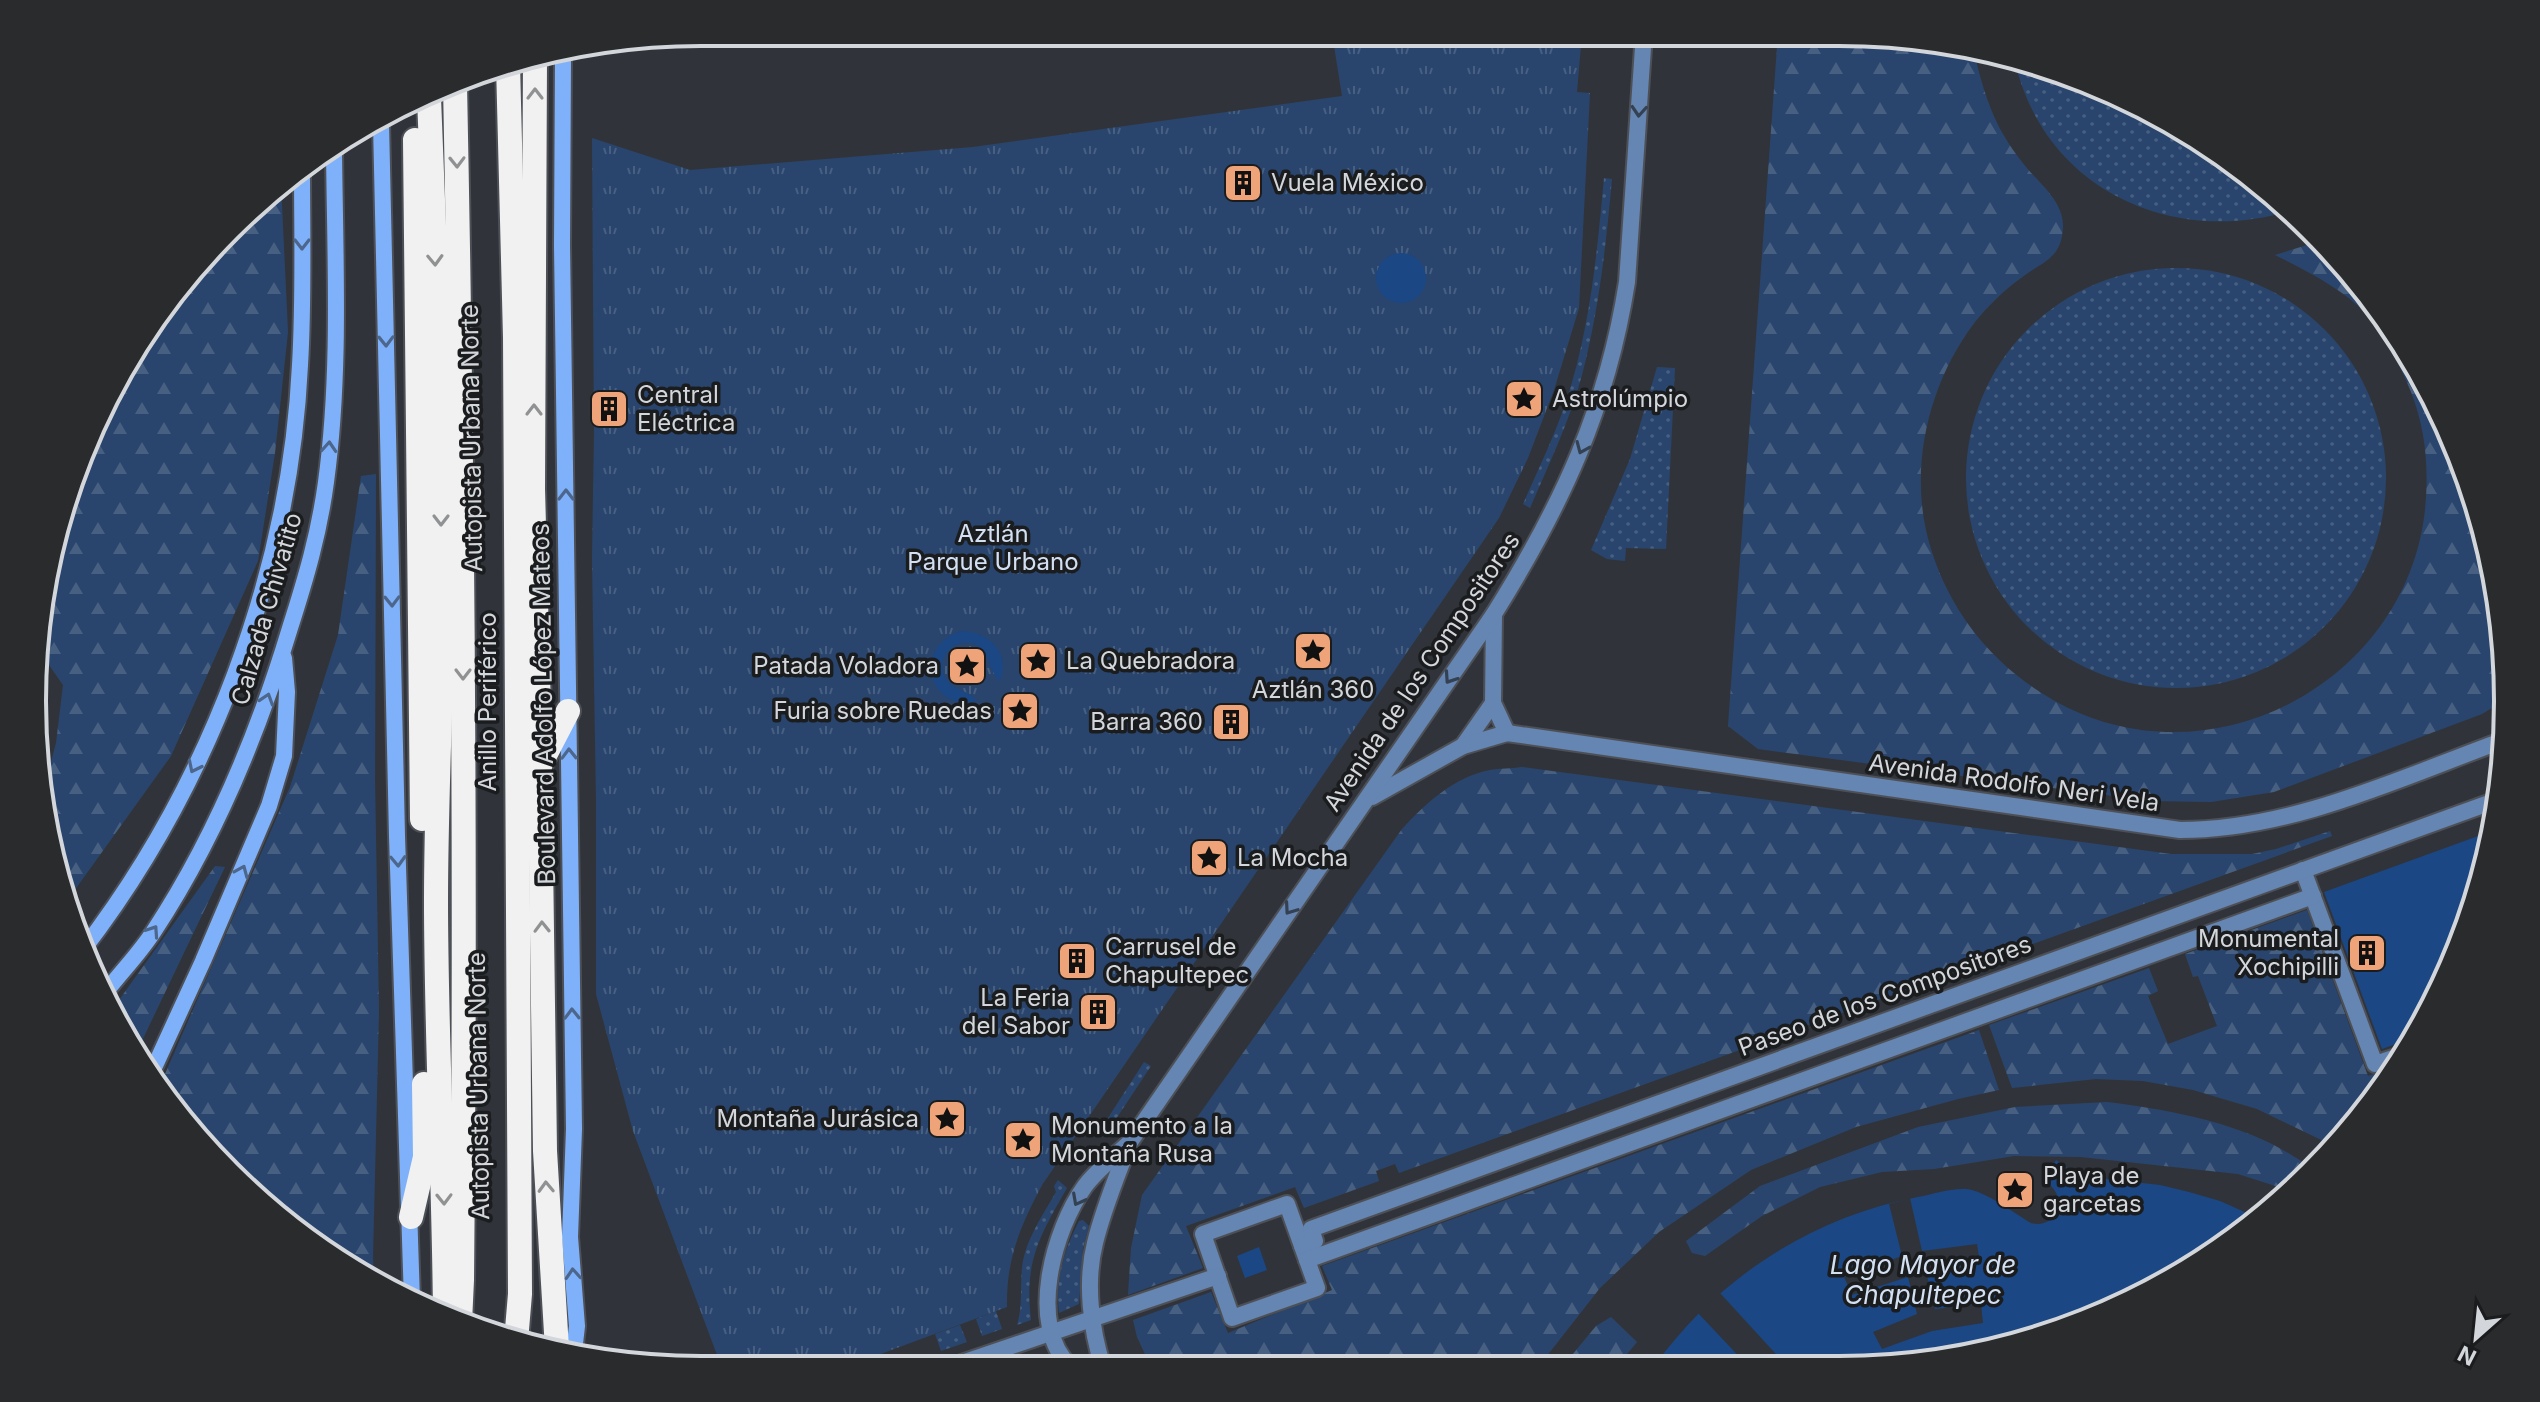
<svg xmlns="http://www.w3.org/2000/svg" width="2540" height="1402" font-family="Inter,sans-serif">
  <defs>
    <pattern id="grass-dots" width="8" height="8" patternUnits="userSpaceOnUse" patternTransform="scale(2)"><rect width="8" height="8" fill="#29456d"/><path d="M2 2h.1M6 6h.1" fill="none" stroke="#475f81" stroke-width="1.8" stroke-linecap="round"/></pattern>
    <pattern id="forest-firs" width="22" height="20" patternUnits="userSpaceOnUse" patternTransform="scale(2)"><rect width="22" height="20" fill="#29456d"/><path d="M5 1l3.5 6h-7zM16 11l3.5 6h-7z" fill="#475f81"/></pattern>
    <pattern id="park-tufts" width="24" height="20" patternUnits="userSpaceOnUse" patternTransform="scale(2)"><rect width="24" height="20" fill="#29456d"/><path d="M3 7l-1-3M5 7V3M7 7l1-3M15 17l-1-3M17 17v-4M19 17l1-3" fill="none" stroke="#475f81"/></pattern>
  </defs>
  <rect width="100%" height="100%" fill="#30343a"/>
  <g fill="url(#grass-dots)">
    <path d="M2014 59 2054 67 2174 122 2280 198 2292 210C2196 241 2086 208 2036 117 2026 99 2019 79 2014 59Z"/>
    <path d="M1604 178 1612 179C1606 245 1599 310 1582 375 1570 420 1549 464 1530 508L1523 504C1538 470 1554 437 1566 402 1590 329 1597 254 1604 178Z"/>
    <circle cx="2176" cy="478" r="210"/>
    <polygon points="1657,367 1675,368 1666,549 1626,548 1625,561 1607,559 1591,550 1630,459"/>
    <polygon points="1144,1062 1151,1066 1112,1125 1106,1121"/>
    <path d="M1058 1180 1067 1188C1039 1237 1024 1262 1031 1320L1017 1325C1023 1306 1020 1287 1022 1268 1025 1240 1043 1215 1056 1192L1054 1186Z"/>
    <path d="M1083 1220 1089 1226 1083 1249 1079 1304 1059 1313C1055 1280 1064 1250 1079 1221Z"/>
    <polygon points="996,1311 1002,1329 982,1336 976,1319"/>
    <polygon points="960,1325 967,1342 941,1351 935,1334"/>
  </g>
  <g fill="url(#forest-firs)">
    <path d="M1778 33H1882L1974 52C1980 78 1987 103 1999 127 2006 140 2016 155 2026 167 2040 184 2063 201 2063 226 2062 259 2043 261 2021 278 2005 289 1987 307 1975 322 1927 385 1907 473 1931 549 1951 614 1994 666 2053 700 2207 788 2406 685 2425 510 2429 469 2426 430 2411 392 2399 362 2381 327 2357 305 2333 284 2303 269 2275 255L2320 241 2370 294 2439 406 2485 528 2507 658 2505 700 2482 714 2274 792 2211 802 2151 801 1758 749 1728 726Z"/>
    <polygon points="281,184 288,332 275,453 258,561 171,756 69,898 44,788 56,743 63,685 42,655 55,527 145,329"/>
    <polygon points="376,474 375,780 379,1011 373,1256 374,1284 366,1280 198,1142 161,1083 290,787 338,635 361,476"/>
    <path d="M1522 767 2171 854H2252L2276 849 2330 831 2332 836 1399 1173 1395 1164 1376 1171 1379 1181 1304 1208 1295 1187 1186 1226 1203 1268 1128 1295 1131 1248 1142 1195 1402 829C1426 803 1454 777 1490 770 1500 768 1512 769 1522 767Z"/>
    <polygon points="215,866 225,867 139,1047 114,1007"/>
    <polygon points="2307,910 2368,1076 2394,1067 2334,1146 2257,1109 2193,1090 2143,1081 2096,1079 2012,1088 1989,1025 2149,968 2158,991 2148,996 2168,1044 2217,1026 2198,976 2193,977 2185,954"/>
    <polygon points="1979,1030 1999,1090 1958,1099 1856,1127 1751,1170 1659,1232 1600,1288 1539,1366 1151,1367 1137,1337 1133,1320 1211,1292 1228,1333 1332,1290 1322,1266"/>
    <path d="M2107 1102C2162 1109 2221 1119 2272 1144 2287 1152 2301 1161 2316 1170L2291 1191 2238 1174 2081 1157 2014 1156 1934 1169 1882 1172 1820 1187 1762 1216 1705 1256 1692 1253 1686 1241 1760 1186 1918 1127 2015 1107Z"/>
    <polygon points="1611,1317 1637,1342 1618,1365 1563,1366 1596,1326"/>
  </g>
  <path fill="url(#park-tufts)" d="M1332 33H1582L1577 92 1590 93 1579 308 1554 390 1528 458 1499 518 1042 1185C1020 1227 1006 1259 1007 1307L843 1368H722L633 1131 596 994V799L592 559 594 434 592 138 690 170 973 147 1342 96Z"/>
  <g fill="#1b4785">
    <circle cx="1401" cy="278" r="25"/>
    <path d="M961 631C988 631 1011 652 1000 681 987 669 991 653 976 645 955 634 932 660 947 680 955 692 966 688 977 701 933 714 908 649 961 631Z"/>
    <polygon points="2492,831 2472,916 2418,1036 2382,1049 2324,892"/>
    <path d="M2056 1160 2079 1176 2160 1185 2189 1192 2220 1201 2258 1218 2210 1258 2054 1334 1926 1364 1655 1365C1718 1278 1812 1217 1918 1197 1933 1194 1951 1188 1966 1189 1984 1190 2015 1214 2031 1223 2048 1228 2063 1213 2057 1195 2055 1189 2049 1184 2045 1179Z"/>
    <polygon points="1259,1247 1267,1270 1245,1278 1237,1256"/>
  </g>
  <g fill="#30343a">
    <polygon points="1910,1198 1922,1251 1977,1244 1980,1263 1926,1272 1935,1309 1981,1304 1983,1323 1932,1331 1882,1349 1873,1332 1917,1314 1908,1277 1852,1295 1844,1277 1902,1256 1889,1204"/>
    <polygon points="1720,1293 1786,1365 1747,1365 1698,1313"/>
  </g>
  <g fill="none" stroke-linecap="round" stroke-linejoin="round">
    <defs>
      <g id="pedestrian">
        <path d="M1507 733 2180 830C2292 830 2400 778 2504 740"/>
        <polyline points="2303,870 2375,1064 2405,1054"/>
        <polygon points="1287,1204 1317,1288 1232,1318 1203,1234"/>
        <polyline points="1302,1246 1315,1241 1311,1229 2500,799"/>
        <polyline points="1307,1260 2313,896"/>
        <polyline points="947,1368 1218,1276"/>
      </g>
      <g id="minor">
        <polyline points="1463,746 1493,703"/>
        <polyline points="1372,797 1463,746 1507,733 1493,703 1494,614"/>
        <path d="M1071 1367C1026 1326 1054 1229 1085 1186 1097 1170 1115 1156 1130 1142L1494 614C1562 505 1607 409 1627 282L1644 33"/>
        <path d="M1103 1367C1091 1330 1085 1282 1095 1243 1103 1210 1116 1179 1128 1147"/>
      </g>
      <g id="secondary">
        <polyline points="563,55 562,245 574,1129 570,1237 577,1326 574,1352"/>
        <polyline points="381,123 397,836 412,1301"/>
        <path d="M82 951C209 786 290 574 300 365 304 299 302 232 302 166"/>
        <path d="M105 993C121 972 140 953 154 931 215 838 258 734 290 628 306 578 319 534 326 482 341 372 335 259 334 149"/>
        <polyline points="153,1070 203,961 269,806 284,756 287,692 284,658"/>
      </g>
      <g id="motorway">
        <polyline points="535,59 533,489 539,711 545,1151 557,1349"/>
        <polyline points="508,64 515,337 520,1294 516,1341"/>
        <path d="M455 84C463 483 466 881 462 1280L460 1322"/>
        <path d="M429 98C436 271 443 445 442 618 441 712 436 806 436 900 436 1038 444 1177 445 1316"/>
        <polyline points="415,140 422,819"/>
        <polyline points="541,763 568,711"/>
        <polyline points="411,1217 425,1157 424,1084"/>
      </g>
    </defs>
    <use href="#pedestrian" stroke="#4d5157" stroke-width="20"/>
    <use href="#minor" stroke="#4d5157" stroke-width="20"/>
    <use href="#secondary" stroke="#4d5157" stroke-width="20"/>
    <use href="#motorway" stroke="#4d5157" stroke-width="28"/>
    <use href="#pedestrian" stroke="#6585b2" stroke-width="16"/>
    <use href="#minor" stroke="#6585b2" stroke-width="16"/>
    <use href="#secondary" stroke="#7fb1fa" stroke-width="16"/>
    <use href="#motorway" stroke="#f1f1f1" stroke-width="24"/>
  </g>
  <defs><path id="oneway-chevron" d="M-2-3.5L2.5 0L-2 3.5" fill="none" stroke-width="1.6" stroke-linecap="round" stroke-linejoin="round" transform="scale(2)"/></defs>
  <g stroke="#909192">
    <use href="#oneway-chevron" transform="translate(535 94) rotate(-90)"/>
    <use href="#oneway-chevron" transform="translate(457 162) rotate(89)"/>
    <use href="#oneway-chevron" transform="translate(435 260) rotate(88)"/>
    <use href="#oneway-chevron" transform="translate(534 410) rotate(-90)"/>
    <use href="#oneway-chevron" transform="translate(441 520) rotate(90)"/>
    <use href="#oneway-chevron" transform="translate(463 674) rotate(90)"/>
    <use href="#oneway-chevron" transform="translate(542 927) rotate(-91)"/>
    <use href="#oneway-chevron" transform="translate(546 1187) rotate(-92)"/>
    <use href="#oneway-chevron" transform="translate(444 1199) rotate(89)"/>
  </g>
  <g stroke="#344152">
    <use href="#oneway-chevron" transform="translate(1639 111) rotate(94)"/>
    <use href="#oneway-chevron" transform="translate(1582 448) rotate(113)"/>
    <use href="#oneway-chevron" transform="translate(1450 678) rotate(124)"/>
    <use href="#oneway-chevron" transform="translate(1290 909) rotate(125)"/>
    <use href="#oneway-chevron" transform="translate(1078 1200) rotate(118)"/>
  </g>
  <g stroke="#4c668c">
    <use href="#oneway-chevron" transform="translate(302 244) rotate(90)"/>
    <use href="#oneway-chevron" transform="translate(386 341) rotate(89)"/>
    <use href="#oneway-chevron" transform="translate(329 447) rotate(-86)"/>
    <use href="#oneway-chevron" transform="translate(566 495) rotate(-90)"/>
    <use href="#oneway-chevron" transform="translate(392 601) rotate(89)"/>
    <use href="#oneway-chevron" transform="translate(267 699) rotate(-72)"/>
    <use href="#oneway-chevron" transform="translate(569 754) rotate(-91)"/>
    <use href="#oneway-chevron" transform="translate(194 767) rotate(116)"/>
    <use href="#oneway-chevron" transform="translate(398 861) rotate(88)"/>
    <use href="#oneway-chevron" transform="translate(242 871) rotate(-67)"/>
    <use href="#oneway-chevron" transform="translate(153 931) rotate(-56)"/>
    <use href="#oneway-chevron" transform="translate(572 1014) rotate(-91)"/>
    <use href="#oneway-chevron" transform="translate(573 1274) rotate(-94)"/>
  </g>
  <defs>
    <symbol id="building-square" viewBox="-11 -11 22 22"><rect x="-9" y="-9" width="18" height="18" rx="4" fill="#efa378" stroke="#1a1c1e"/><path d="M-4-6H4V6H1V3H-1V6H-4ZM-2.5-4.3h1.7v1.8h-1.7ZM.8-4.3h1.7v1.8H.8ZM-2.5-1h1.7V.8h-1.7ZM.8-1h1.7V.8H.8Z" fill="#111"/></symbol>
    <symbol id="sight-square" viewBox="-11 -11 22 22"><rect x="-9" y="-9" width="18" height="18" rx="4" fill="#efa378" stroke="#1a1c1e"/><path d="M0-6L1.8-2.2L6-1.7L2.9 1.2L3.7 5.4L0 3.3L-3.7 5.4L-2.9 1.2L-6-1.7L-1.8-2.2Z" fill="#111"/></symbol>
  </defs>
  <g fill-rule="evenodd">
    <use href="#building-square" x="1221" y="161" width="44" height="44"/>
    <use href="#sight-square" x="1502" y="377" width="44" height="44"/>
    <use href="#building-square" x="587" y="387" width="44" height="44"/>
    <use href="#sight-square" x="1291" y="629" width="44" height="44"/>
    <use href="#sight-square" x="1016" y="639" width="44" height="44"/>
    <use href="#sight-square" x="945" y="644" width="44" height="44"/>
    <use href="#sight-square" x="998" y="689" width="44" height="44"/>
    <use href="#building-square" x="1209" y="700" width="44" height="44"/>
    <use href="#sight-square" x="1187" y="836" width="44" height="44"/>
    <use href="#building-square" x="2345" y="931" width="44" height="44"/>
    <use href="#building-square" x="1055" y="939" width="44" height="44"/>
    <use href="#building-square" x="1076" y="990" width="44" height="44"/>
    <use href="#sight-square" x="925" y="1097" width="44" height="44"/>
    <use href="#sight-square" x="1001" y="1118" width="44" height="44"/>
    <use href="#sight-square" x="1993" y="1168" width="44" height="44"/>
  </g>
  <g text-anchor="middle" stroke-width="7" stroke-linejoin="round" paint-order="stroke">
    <g font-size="24" fill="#d3d6da" stroke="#1a1c1e" text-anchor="start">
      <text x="1271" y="191">Vuela México</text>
      <text x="637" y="403">Central<tspan x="637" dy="28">Eléctrica</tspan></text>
      <text x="1552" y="407">Astrolúmpio</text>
      <text x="1066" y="669">La Quebradora</text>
      <text x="939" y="674" text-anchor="end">Patada Voladora</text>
      <text x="1313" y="698" text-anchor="middle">Aztlán 360</text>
      <text x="992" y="719" text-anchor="end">Furia sobre Ruedas</text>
      <text x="1203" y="730" text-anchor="end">Barra 360</text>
      <text x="1237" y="866">La Mocha</text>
      <text x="2339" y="947" text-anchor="end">Monumental<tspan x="2339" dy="28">Xochipilli</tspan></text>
      <text x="1105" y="955">Carrusel de<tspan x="1105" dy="28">Chapultepec</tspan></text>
      <text x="1070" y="1006" text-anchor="end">La Feria<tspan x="1070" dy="28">del Sabor</tspan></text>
      <text x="919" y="1127" text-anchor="end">Montaña Jurásica</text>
      <text x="1051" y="1134">Monumento a la<tspan x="1051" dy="28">Montaña Rusa</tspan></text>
      <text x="2043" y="1184">Playa de<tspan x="2043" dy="28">garcetas</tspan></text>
    </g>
    <g font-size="24" fill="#d3d6da" stroke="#1a1c1e">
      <text transform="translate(472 438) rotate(-91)" y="8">Autopista Urbana Norte</text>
      <text transform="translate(267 609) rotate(-74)" y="8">Calzada Chivatito</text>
      <text transform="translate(1422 672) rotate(-56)" y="8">Avenida de los Compositores</text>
      <text transform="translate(488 702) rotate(-90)" y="8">Anillo Periférico</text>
      <text transform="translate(544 704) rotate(-91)" y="8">Boulevard Adolfo López Mateos</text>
      <text transform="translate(2014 783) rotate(8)" y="8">Avenida Rodolfo Neri Vela</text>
      <text transform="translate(1885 996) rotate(-20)" y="8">Paseo de los Compositores</text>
      <text transform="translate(479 1086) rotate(-91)" y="8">Autopista Urbana Norte</text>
    </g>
    <g font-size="24" fill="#d3e0f3" stroke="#1a1c1e">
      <text x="993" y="542">Aztlán<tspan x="993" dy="28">Parque Urbano</tspan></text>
    </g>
    <g font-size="26" font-style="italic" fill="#d3e0f2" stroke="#1a1c1e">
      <text x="1923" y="1274">Lago Mayor de<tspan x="1923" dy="30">Chapultepec</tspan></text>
    </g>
  </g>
  <path d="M0 0H2540V1402H0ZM701 46H1839A655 655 0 0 1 2494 701V701A655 655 0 0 1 1839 1356H701A655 655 0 0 1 46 701V701A655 655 0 0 1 701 46Z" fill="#292b2d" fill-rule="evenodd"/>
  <path fill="none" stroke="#d3d6da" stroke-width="4" d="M701 46H1839A655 655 0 0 1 2494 701V701A655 655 0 0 1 1839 1356H701A655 655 0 0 1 46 701V701A655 655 0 0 1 701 46Z"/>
  <g transform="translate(2476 1338) rotate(207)" stroke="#1a1c1e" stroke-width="6" paint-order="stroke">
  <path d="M0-6L14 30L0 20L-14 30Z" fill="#d3d6da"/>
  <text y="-12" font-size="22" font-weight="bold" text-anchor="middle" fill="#d3d6da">N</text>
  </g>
</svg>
